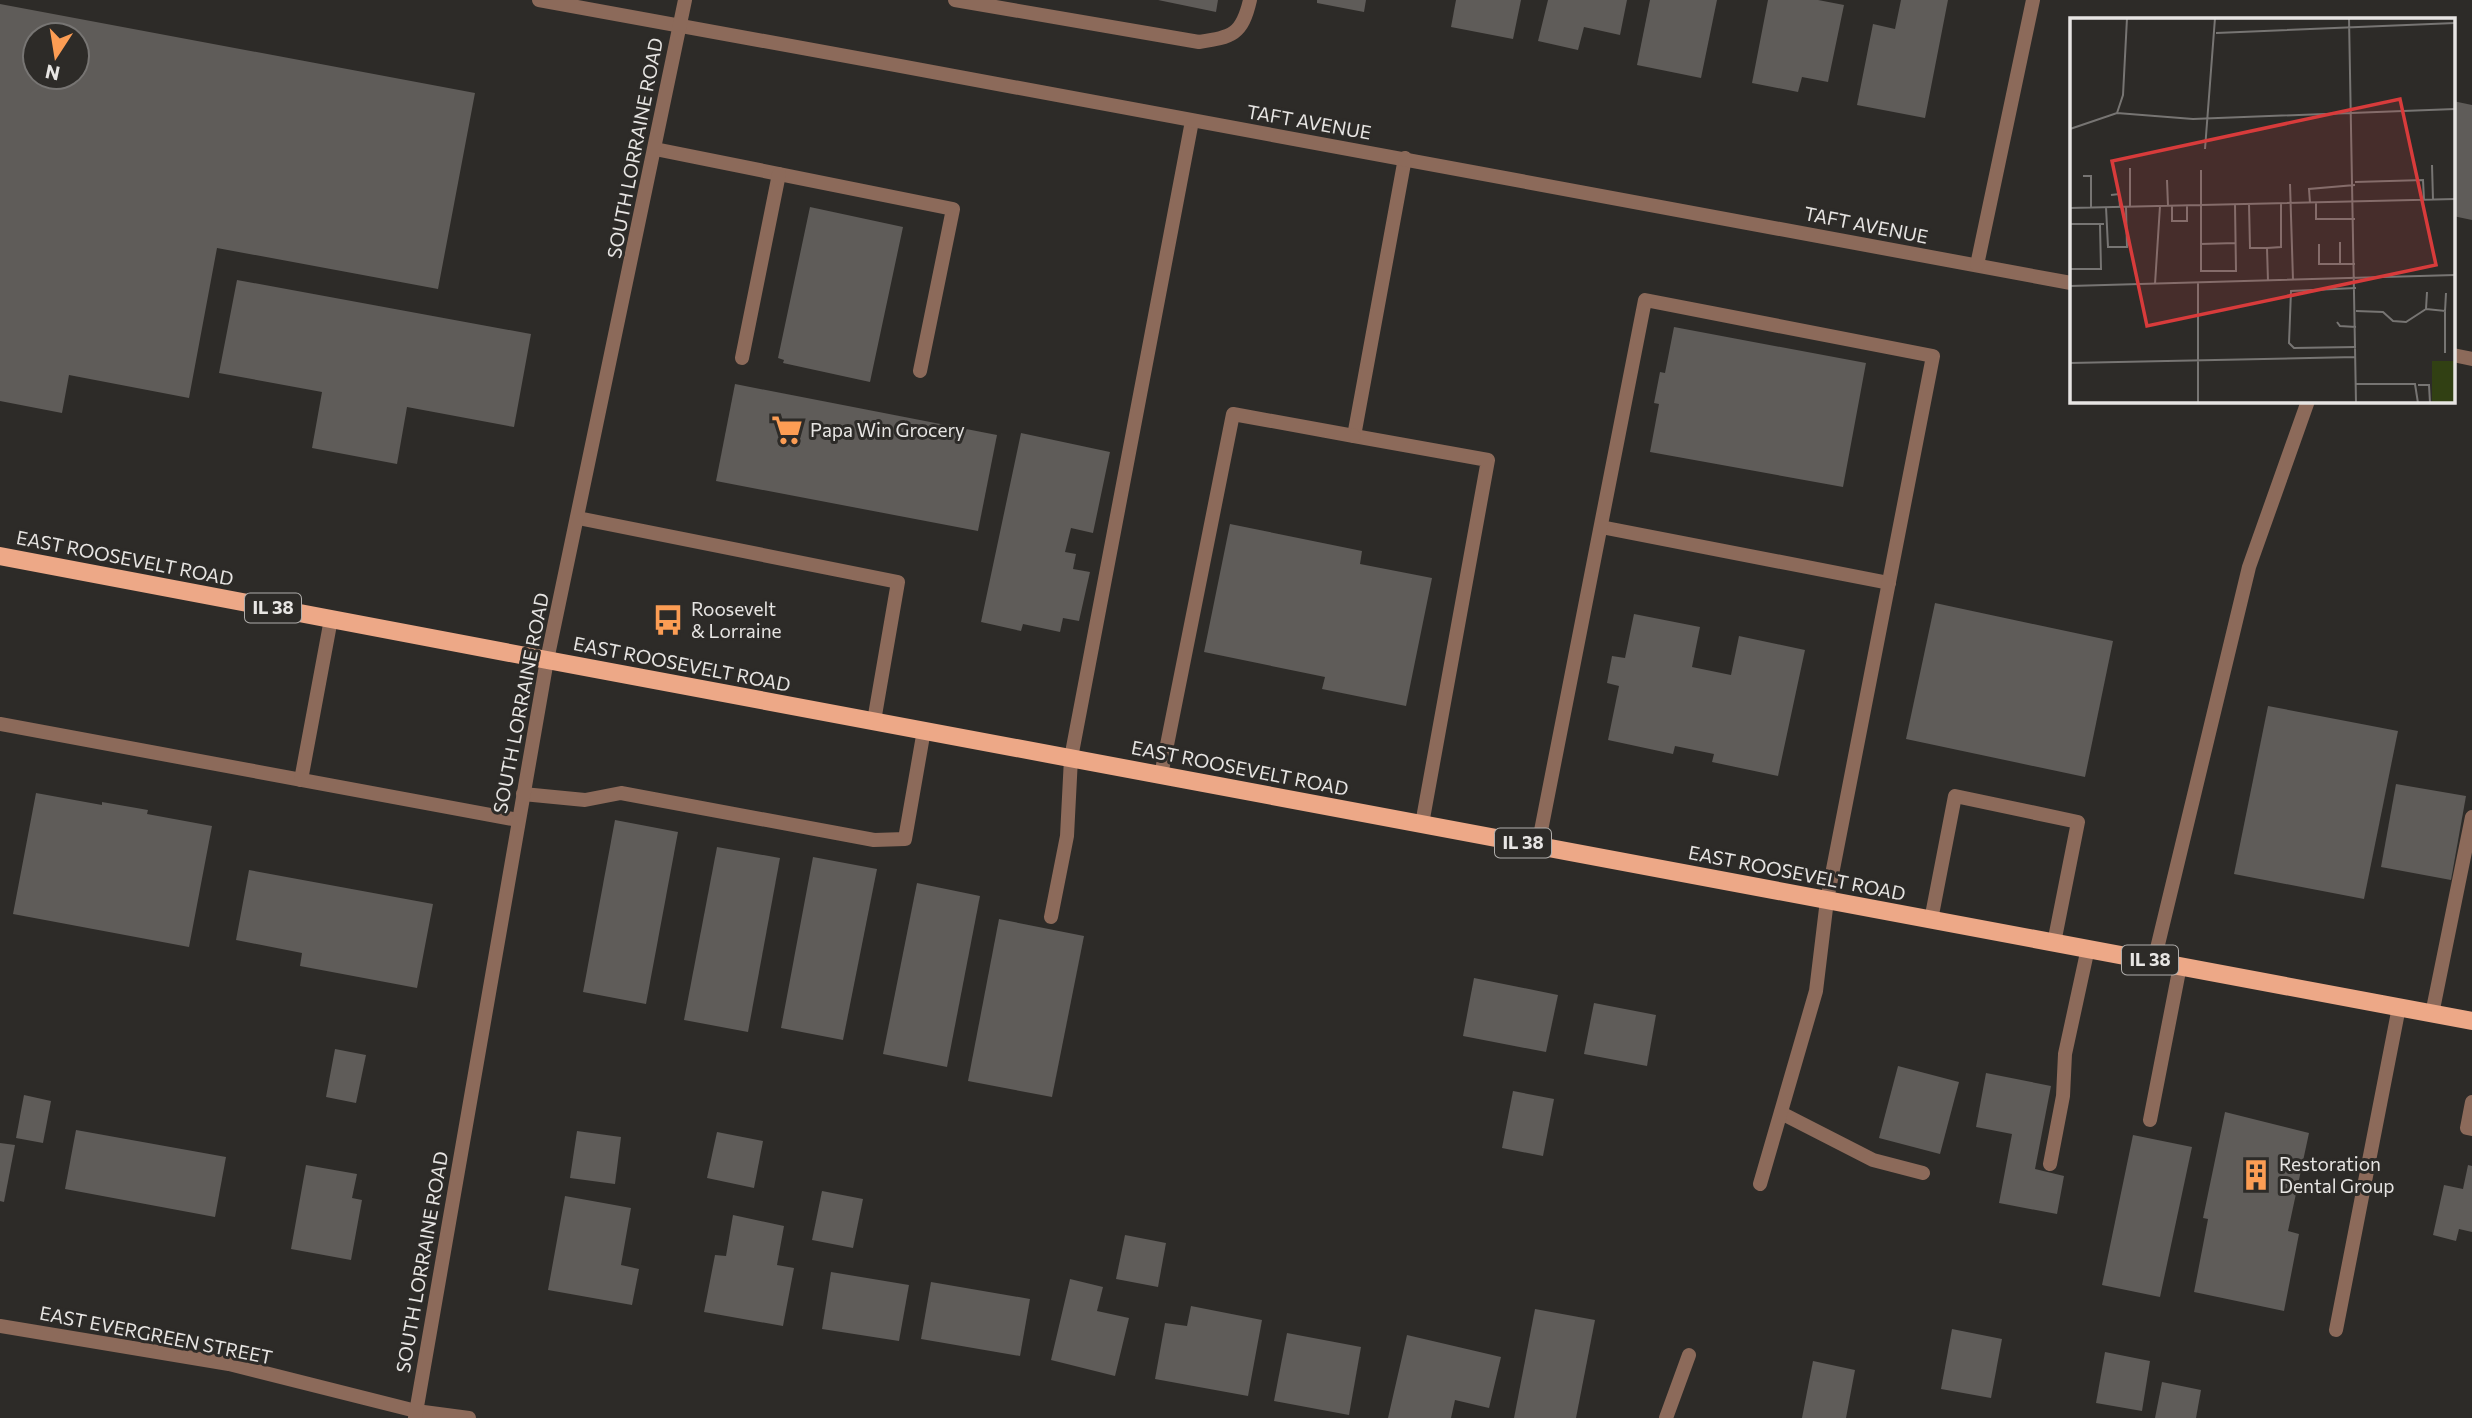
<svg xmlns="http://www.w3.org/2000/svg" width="2472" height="1418" font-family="Commissioner,sans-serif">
  <rect width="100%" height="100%" fill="#2d2b28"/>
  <g fill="#5f5c59" fill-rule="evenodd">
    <polygon points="1158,0 1218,0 1216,12"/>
    <polygon points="1317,0 1366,0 1364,12 1317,3"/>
    <polygon points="1456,0 1521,0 1513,39 1451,27"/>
    <polygon points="1548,0 1627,0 1620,35 1584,27 1578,50 1538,41"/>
    <polygon points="1650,0 1717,0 1701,78 1637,65"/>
    <polygon points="1768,0 1818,0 1844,5 1828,82 1802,77 1798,92 1752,83"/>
    <polygon points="1901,0 1948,0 1925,118 1857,105 1873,24 1895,29"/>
    <path d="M0 4 475 93 438 289 217 248 189 398 69 375 62 413 0 401ZM35 35H77V77H35Z"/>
    <polygon points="2453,101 2472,105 2472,220 2453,216"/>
    <polygon points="810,207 903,227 870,382 783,363 784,360 778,358"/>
    <polygon points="237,280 531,334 514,427 407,407 397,464 312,448 322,392 219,373"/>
    <polygon points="1674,327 1866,363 1843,487 1650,452 1659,404 1654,403 1660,372 1665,373"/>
    <polygon points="735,384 997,435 978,531 716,481"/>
    <polygon points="1021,433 1110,452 1093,533 1071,528 1065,552 1076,554 1073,569 1090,572 1079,621 1063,618 1060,632 1023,624 1021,631 981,622"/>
    <polygon points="1230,524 1362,551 1360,564 1432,578 1406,706 1322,689 1325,677 1204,652"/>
    <polygon points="1935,603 2113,641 2085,777 1906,739"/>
    <polygon points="1634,614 1700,627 1692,667 1731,675 1739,636 1805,650 1778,776 1712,762 1714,754 1675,746 1673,754 1608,740 1619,686 1607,683 1612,656 1625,658"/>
    <polygon points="2268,706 2398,731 2364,899 2234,874"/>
    <polygon points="2396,784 2466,796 2451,880 2381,867"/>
    <polygon points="36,793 102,805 102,802 148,810 147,814 212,826 189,947 13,914"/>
    <polygon points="615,820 678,832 646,1004 583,992"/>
    <polygon points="717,847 780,858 748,1032 684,1020"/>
    <polygon points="813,857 877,869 843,1040 781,1028"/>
    <polygon points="249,870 433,904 417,988 300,966 302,953 236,940"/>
    <polygon points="917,883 980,896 947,1067 883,1054"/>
    <polygon points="999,919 1084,936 1052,1097 968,1081"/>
    <polygon points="1474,978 1558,995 1546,1052 1463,1036"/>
    <polygon points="1594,1003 1656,1015 1647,1066 1584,1054"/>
    <polygon points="335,1049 366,1055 356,1103 326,1097"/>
    <polygon points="1898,1066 1959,1082 1940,1154 1879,1138"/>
    <polygon points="1986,1073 2051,1086 2035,1169 2064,1176 2057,1214 1999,1203 2012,1134 1976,1127"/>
    <polygon points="1513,1091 1554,1099 1543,1156 1502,1148"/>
    <polygon points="24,1095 51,1101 43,1143 16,1138"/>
    <polygon points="2225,1112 2309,1133 2288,1231 2299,1234 2284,1311 2194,1292 2208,1219 2203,1218"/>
    <polygon points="76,1130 226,1157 215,1217 65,1189"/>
    <polygon points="577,1131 621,1137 615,1184 570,1178"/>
    <polygon points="717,1132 763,1141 754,1188 707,1178"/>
    <polygon points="2133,1135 2192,1147 2160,1297 2102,1285"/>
    <polygon points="0,1143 15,1145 4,1202 0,1201"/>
    <polygon points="306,1165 357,1174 352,1198 362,1200 351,1260 291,1249"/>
    <polygon points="2468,1165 2472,1166 2472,1232 2459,1229 2456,1241 2433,1235 2444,1185 2463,1189"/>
    <polygon points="822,1191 863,1199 853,1248 812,1240"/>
    <polygon points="565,1196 631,1208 621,1265 639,1269 632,1305 548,1290"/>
    <polygon points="733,1215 784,1226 777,1265 794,1268 783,1326 704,1312 715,1255 726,1256"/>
    <polygon points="1125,1235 1166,1243 1158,1287 1116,1279"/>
    <polygon points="831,1272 909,1285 899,1341 822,1329"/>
    <polygon points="1070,1279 1103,1287 1097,1311 1129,1318 1115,1376 1051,1360"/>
    <polygon points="931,1282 1030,1299 1020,1356 921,1339"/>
    <polygon points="1191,1306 1262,1320 1248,1396 1155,1379 1165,1323 1187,1326"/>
    <polygon points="1535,1309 1595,1320 1576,1418 1514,1418"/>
    <polygon points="1952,1329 2002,1339 1991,1398 1941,1389"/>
    <polygon points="1287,1333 1361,1347 1349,1415 1274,1401"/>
    <polygon points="1407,1335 1501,1357 1489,1408 1455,1400 1451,1418 1388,1418"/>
    <polygon points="2105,1352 2150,1361 2142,1411 2096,1403"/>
    <polygon points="1813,1361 1855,1370 1846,1418 1802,1418"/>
    <polygon points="2162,1382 2201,1390 2196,1418 2155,1418"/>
  </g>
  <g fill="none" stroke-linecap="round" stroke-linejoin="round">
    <g stroke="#8c6a5a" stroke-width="14">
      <path d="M955 0 1199 42C1232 37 1242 35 1250 0"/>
      <polyline points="655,149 953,209 920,371"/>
      <polyline points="1405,158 1354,436 1488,460 1422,824"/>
      <polyline points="742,358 779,174"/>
      <polyline points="578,518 898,582 874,721"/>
      <polyline points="1601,527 1889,583"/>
      <polyline points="0,724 518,820"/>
      <polyline points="1161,775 1233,414 1354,436"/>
      <polyline points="301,780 331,619"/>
      <polyline points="523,794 585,800 621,793 874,840 905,839 924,730"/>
      <polyline points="1538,846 1645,300 1933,356 1827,900"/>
      <polyline points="1051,917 1067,836 1071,758 1192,121"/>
      <polyline points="1931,920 1955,796 2078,822 2054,943"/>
      <polyline points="2154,961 2249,567 2308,401"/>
      <polyline points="2432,1014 2472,817"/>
      <polyline points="2472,1102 2467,1128 2472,1129"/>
      <polyline points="1781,1113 1873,1160 1923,1173"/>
      <polyline points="2150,1120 2180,966"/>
      <polyline points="2050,1164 2063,1096 2065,1054 2088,948"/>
      <polyline points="2336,1330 2399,1007"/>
    </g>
    <g stroke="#8c6a5a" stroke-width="14">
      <path d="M539 0C1050 93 1561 187 2071 283"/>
      <polyline points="1977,265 2033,0"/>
      <polyline points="2453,355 2472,359"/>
      <polyline points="1760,1184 1816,991 1827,900"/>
      <polyline points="0,1326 229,1364 416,1411 469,1418"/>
      <polyline points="415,1418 547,660 685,0"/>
      <polyline points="1666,1418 1689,1355"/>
    </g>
    <polyline stroke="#eda887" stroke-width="18" points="0,556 547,660 2472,1021"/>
  </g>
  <defs>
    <symbol id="supermarket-bare" viewBox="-9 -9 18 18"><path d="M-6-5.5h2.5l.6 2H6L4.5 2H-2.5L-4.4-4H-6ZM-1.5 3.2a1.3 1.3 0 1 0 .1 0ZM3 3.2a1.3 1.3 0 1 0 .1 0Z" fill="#fc9d54" stroke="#2d2b28" stroke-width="2.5" paint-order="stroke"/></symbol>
    <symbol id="bus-bare" viewBox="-9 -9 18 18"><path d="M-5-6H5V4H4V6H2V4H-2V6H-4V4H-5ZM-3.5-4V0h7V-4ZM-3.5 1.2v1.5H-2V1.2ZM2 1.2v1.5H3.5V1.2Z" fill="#fc9d54" stroke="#2d2b28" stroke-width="2.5" paint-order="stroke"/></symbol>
    <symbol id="building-bare" viewBox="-9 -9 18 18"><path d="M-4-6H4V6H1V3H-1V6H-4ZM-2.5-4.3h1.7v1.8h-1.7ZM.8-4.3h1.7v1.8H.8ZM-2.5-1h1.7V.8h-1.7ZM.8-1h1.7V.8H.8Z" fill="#fc9d54" stroke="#2d2b28" stroke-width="2.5" paint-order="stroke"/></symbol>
  </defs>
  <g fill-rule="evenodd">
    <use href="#supermarket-bare" x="765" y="408" width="44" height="44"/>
    <use href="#bus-bare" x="646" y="598" width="44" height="44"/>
    <use href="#building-bare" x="2234" y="1153" width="44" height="44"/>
  </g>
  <g text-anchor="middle" stroke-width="6" stroke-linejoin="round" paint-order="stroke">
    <g fill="#2d2b28" stroke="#afadab" stroke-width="2">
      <rect x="245" y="593.5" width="56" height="29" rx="5"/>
      <rect x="1495" y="828.5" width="56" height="29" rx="5"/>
      <rect x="2122" y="945.5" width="56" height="29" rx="5"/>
    </g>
    <g font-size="18" font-weight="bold" fill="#e7e5e3">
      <text x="273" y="614">IL 38</text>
      <text x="1523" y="849">IL 38</text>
      <text x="2150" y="966">IL 38</text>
    </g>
    <g font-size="19" fill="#e7e5e3" stroke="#2d2b28">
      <text transform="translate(1309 122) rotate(10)" y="7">TAFT AVENUE</text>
      <text transform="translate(635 148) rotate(-79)" y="7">SOUTH LORRAINE ROAD</text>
      <text transform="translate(1866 225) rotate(11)" y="7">TAFT AVENUE</text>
      <text transform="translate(125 558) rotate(11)" y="7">EAST ROOSEVELT ROAD</text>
      <text transform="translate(682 664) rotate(11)" y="7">EAST ROOSEVELT ROAD</text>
      <text transform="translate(521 703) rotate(-79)" y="7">SOUTH LORRAINE ROAD</text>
      <text transform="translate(1240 768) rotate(11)" y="7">EAST ROOSEVELT ROAD</text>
      <text transform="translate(1797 873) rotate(11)" y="7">EAST ROOSEVELT ROAD</text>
      <text transform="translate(422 1262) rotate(-80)" y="7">SOUTH LORRAINE ROAD</text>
      <text transform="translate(156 1335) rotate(11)" y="7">EAST EVERGREEN STREET</text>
    </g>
    <g font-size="19" fill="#e7e5e3" stroke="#2d2b28" text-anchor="start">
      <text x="810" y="437">Papa Win Grocery</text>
      <text x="691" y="616">Roosevelt<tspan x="691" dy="22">&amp; Lorraine</tspan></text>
      <text x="2279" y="1171">Restoration<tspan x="2279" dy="22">Dental Group</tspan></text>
    </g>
  </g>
  <g transform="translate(2070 18)">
    <rect width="385" height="385" fill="#2d2b28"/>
    <path d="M385 296V385H362V343H384Z" fill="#314013"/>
    <path fill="none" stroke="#777573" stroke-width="2" d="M279 0 286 385M146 15 385 5M47 95 53 77 57 0M0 111 47 95 123 101 385 91M135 131 145 0M362 147 363 182M60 150V189M131 152V253H166L165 186M13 158H21V190M97 162 98 188M285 164 353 162 354 182M220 166 223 262M41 177 49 176 50 189M246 184V201H285M240 185 239 171 285 167M179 186 180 230H197L198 263M102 188V203H117V187M36 189 38 229H57L56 189M0 190 385 181M0 206H34M270 224V246M130 226 166 225M249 226V246H285M197 230 211 229V185M0 251H31L30 207M128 265V385M85 266 90 188M0 268 385 257M286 270 221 273 219 325 224 330 286 329M356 291 375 293 376 275M286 293 313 294 323 303 336 304 356 291 357 274M267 304 270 308 286 309M375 335V293M0 345 286 339M286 366H345L348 385M348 367H359L360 385"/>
    <path fill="#d83b3b" fill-opacity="0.15" stroke="#d83b3b" stroke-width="3.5" d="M330 81 366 247 77 308 42 143Z"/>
    <rect width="385" height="385" fill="none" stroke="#e7e5e3" stroke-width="3.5"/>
  </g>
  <g transform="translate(56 56) rotate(192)"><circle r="33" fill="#2d2b28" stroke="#777573" stroke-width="2"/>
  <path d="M0-5L12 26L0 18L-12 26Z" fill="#fc9d54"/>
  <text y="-10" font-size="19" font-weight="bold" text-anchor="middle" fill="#e7e5e3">N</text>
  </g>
</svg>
